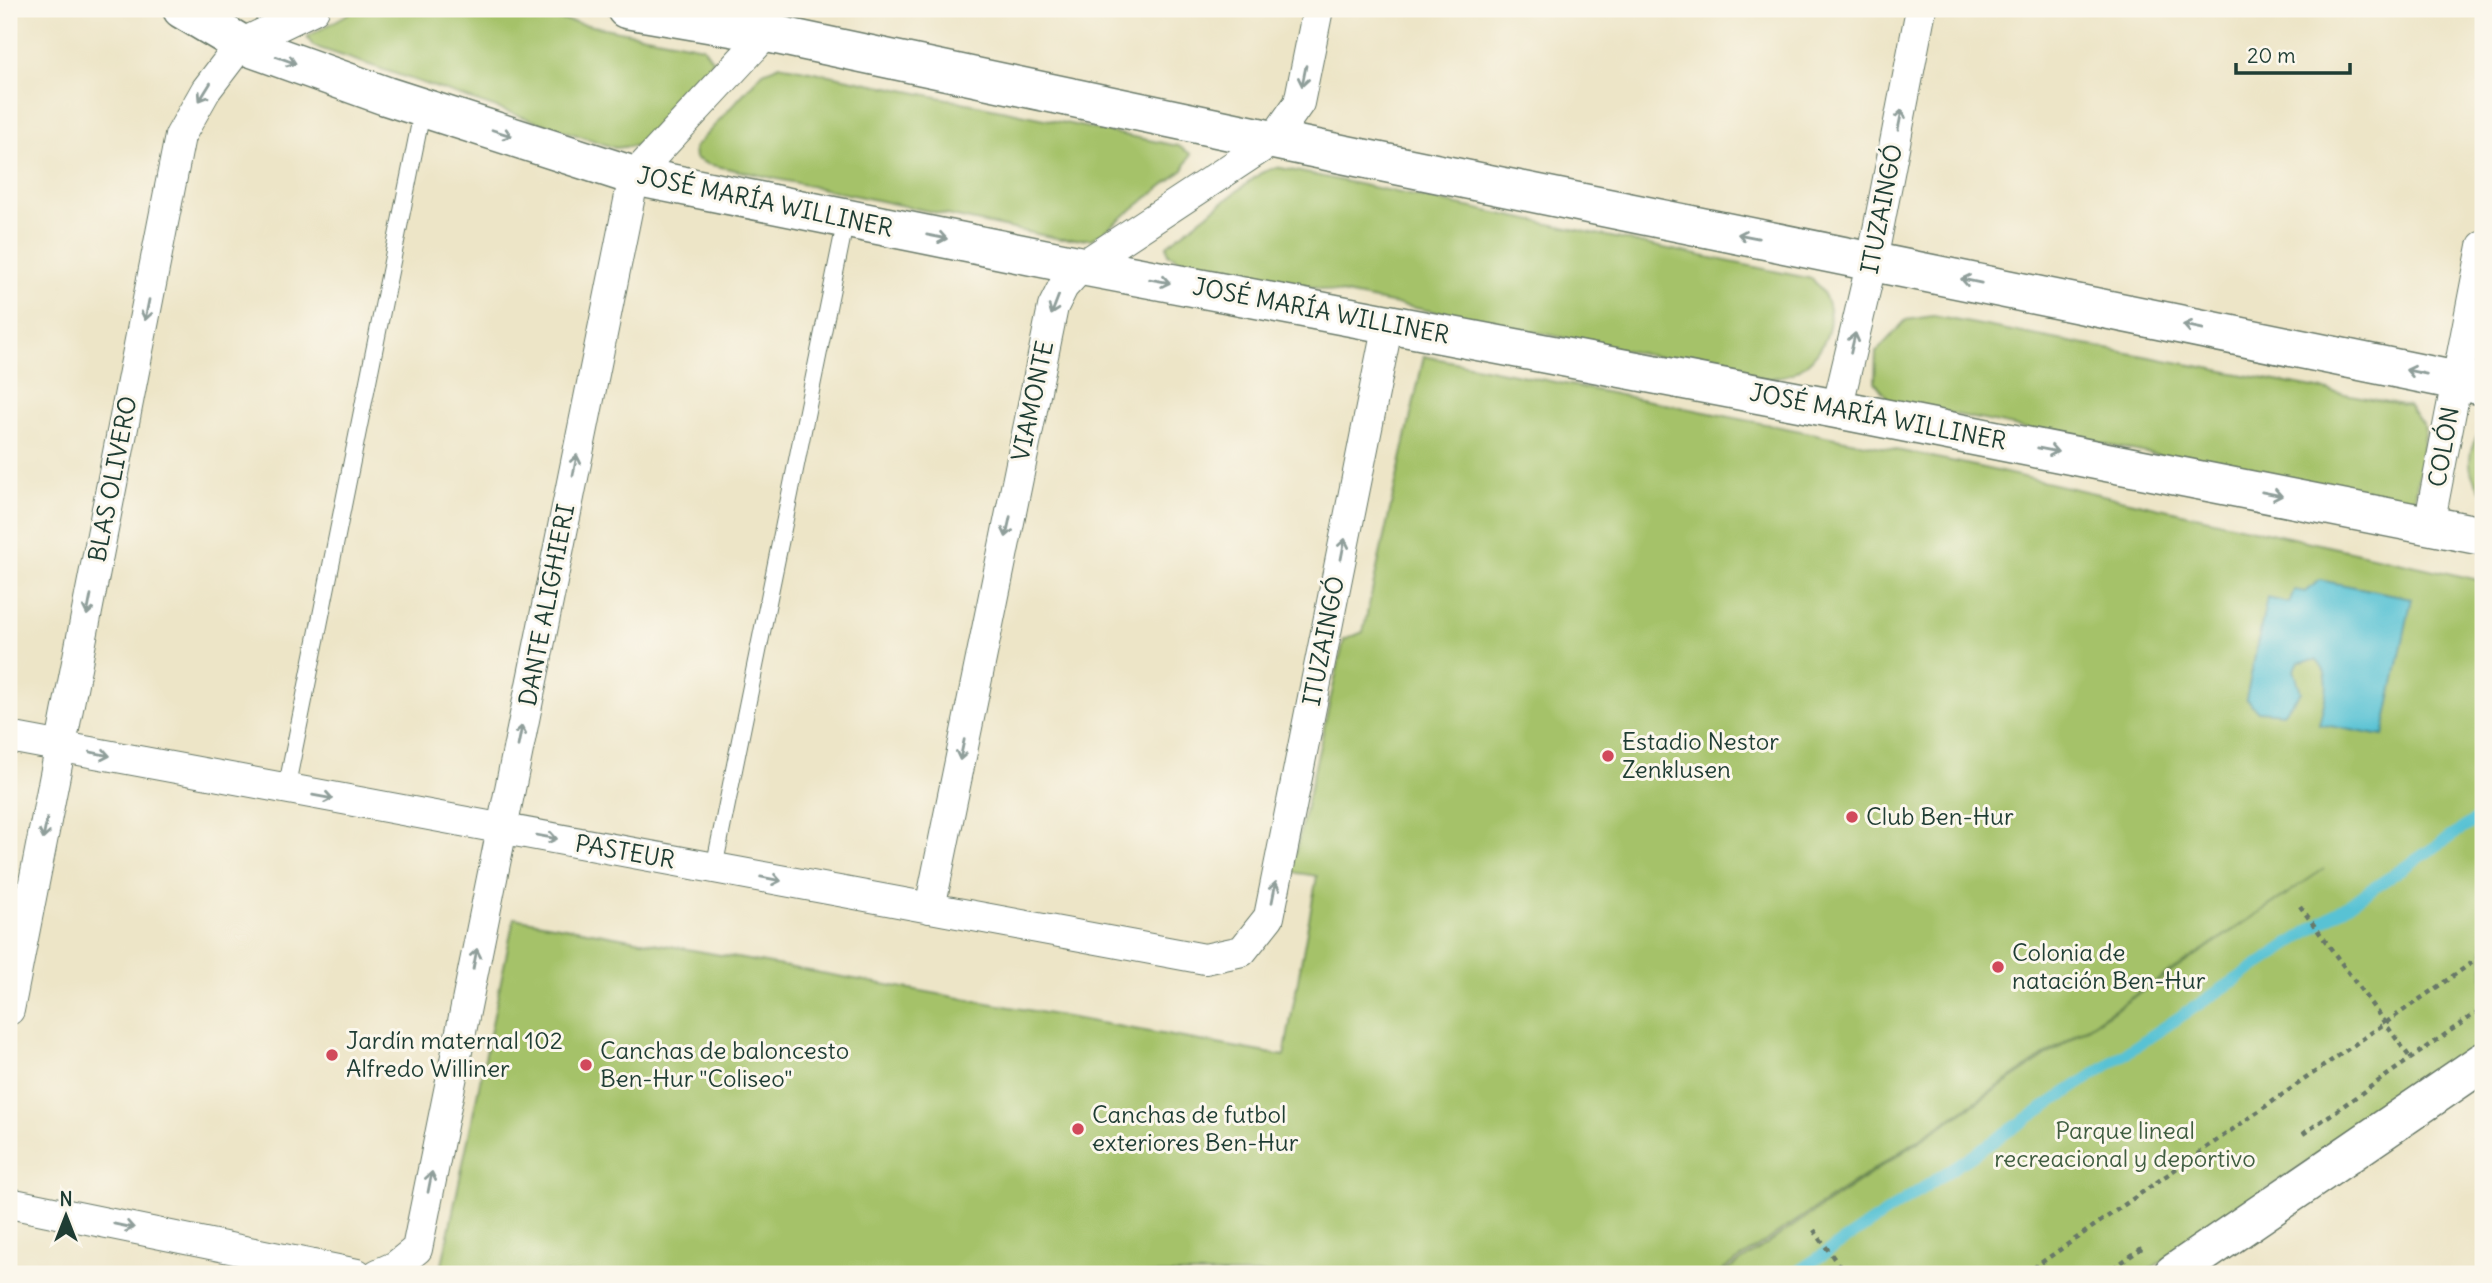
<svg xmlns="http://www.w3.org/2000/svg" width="2492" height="1283" font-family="Delius,sans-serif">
  <rect width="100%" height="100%" fill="#fbf7ec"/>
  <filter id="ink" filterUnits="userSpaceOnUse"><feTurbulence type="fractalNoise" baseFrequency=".0143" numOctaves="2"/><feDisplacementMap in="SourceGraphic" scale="14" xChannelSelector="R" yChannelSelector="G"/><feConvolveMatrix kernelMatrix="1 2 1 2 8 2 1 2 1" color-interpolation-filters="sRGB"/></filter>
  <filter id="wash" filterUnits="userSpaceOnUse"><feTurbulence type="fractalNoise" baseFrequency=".00686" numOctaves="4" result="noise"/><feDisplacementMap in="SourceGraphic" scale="28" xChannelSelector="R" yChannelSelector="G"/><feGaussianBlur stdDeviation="1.57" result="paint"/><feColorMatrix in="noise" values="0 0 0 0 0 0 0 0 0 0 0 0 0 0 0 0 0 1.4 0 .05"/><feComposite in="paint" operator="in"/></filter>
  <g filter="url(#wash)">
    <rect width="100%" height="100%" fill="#ede5c7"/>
    <g fill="#a5c269" stroke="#62804e" stroke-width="2">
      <polygon points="357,9 504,9 703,47 713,61 641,145 615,148 313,46 307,37"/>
      <polygon points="780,65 1178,146 1191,154 1183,170 1102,233 1091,239 1060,239 707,164 695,158 694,148 763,72"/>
      <path d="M1276 167 1812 279C1843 308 1831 351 1795 372 1788 376 1776 377 1768 379L1182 261 1168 254 1167 245 1261 173Z"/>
      <polygon points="1933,316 2408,406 2425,428 2415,500 2398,504 1890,401 1875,382 1876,352 1906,320"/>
      <polygon points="1424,356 1961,463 2483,581 2483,1042 2143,1274 1722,1274 2324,869 1717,1274 440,1274 514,918 1284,1056 1317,876 1291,872 1344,640 1363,632"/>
      <path d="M2483 428V492C2465 474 2466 447 2483 428Z"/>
    </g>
    <path fill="#58c2d4" stroke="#3c8084" stroke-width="2" d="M2319 580 2412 598 2383 736 2319 724C2324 701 2335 676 2316 660L2299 662 2294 670 2301 692 2283 713 2258 711 2246 699 2267 598 2289 603 2294 590 2306 592Z"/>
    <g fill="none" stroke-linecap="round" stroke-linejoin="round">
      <polyline stroke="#58c2d4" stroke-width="12" points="1794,1274 2483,815"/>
    </g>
  </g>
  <g filter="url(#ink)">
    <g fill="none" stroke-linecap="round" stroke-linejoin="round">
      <defs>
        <g id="lane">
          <polyline points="286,790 423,107"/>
          <polyline points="714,868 846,219"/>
        </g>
        <g id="street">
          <polyline points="1837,409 1872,261 1921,9"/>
          <polyline points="2429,525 2483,246"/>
          <polyline points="9,737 1205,959 1242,951 1269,917 1388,323"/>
          <polyline points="930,908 1053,307 1063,287 1082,266 1273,140 1299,103 1318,9"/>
          <polyline points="9,1010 180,136 206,90 241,44 314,9"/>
          <polyline points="9,1203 357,1274"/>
          <polyline points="378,1274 396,1266 417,1249 634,176 767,33 772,9"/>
        </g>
        <g id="secondary">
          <polyline points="182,9 241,44 386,96 634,176 1082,266 1837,409 2483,536"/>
          <polyline points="626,9 767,33 1273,140 2483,386"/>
          <polyline points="2173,1274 2483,1062"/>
        </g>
      </defs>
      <use href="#lane" stroke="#677867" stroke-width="18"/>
      <use href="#street" stroke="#677867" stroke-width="32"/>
      <use href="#secondary" stroke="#677867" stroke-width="41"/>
      <g stroke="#677867" stroke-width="4.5" stroke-dasharray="5 5" stroke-linecap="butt">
        <polyline points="2300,906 2411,1059"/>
        <polyline points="2303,1134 2483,1008"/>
        <polyline points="1814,1230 1845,1274"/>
        <polyline points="2025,1274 2483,955"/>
        <polyline points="2105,1274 2142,1248"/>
      </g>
      <use href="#lane" stroke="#fff" stroke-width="16"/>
      <use href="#street" stroke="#fff" stroke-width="30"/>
      <use href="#secondary" stroke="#fff" stroke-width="38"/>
    </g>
    <defs><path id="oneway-shaft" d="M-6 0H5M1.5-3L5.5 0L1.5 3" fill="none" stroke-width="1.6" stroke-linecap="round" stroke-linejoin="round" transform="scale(1.75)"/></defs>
    <g stroke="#8f9e9a">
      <use href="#oneway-shaft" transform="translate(286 60) rotate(20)"/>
      <use href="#oneway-shaft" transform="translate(1304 76) rotate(101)"/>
      <use href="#oneway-shaft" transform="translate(205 92) rotate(122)"/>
      <use href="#oneway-shaft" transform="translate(1900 120) rotate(-79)"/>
      <use href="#oneway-shaft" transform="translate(502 133) rotate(18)"/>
      <use href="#oneway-shaft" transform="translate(1748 236) rotate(-169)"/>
      <use href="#oneway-shaft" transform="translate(937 237) rotate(11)"/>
      <use href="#oneway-shaft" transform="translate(1160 281) rotate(10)"/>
      <use href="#oneway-shaft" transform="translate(1971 281) rotate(-168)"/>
      <use href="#oneway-shaft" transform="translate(1055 305) rotate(111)"/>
      <use href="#oneway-shaft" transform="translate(147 310) rotate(101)"/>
      <use href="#oneway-shaft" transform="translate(2193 327) rotate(-168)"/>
      <use href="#oneway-shaft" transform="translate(1853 343) rotate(-77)"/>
      <use href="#oneway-shaft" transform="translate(2416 372) rotate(-168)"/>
      <use href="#oneway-shaft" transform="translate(2048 450) rotate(11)"/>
      <use href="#oneway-shaft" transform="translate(575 465) rotate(-79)"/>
      <use href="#oneway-shaft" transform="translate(2272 494) rotate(11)"/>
      <use href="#oneway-shaft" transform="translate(1008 527) rotate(102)"/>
      <use href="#oneway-shaft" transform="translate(1343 549) rotate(-79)"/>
      <use href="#oneway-shaft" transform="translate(89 605) rotate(101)"/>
      <use href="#oneway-shaft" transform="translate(520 736) rotate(-79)"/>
      <use href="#oneway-shaft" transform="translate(962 750) rotate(102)"/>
      <use href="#oneway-shaft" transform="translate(100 754) rotate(11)"/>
      <use href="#oneway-shaft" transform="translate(323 797) rotate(10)"/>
      <use href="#oneway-shaft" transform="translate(45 829) rotate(101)"/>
      <use href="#oneway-shaft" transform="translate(547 837) rotate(10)"/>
      <use href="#oneway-shaft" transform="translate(771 879) rotate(11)"/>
      <use href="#oneway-shaft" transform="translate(1274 892) rotate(-79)"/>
      <use href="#oneway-shaft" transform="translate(475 959) rotate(-79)"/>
      <use href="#oneway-shaft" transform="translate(430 1182) rotate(-79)"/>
      <use href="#oneway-shaft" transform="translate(124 1226) rotate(12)"/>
    </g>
  </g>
  <g fill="#d1495b" stroke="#fbf7ec" stroke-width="2.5">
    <circle cx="1608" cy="756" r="7"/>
    <circle cx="1852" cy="817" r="7"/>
    <circle cx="1998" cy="967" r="7"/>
    <circle cx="332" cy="1055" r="7"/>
    <circle cx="586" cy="1065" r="7"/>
    <circle cx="1078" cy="1129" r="7"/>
  </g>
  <g text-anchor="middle" stroke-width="6" stroke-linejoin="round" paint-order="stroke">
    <g font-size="24" fill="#1f3d34" stroke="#fbf7ec">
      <text transform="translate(765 202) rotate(12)" y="8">JOSÉ MARÍA WILLINER</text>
      <text transform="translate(1882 209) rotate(-79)" y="8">ITUZAINGÓ</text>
      <text transform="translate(1321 311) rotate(11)" y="8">JOSÉ MARÍA WILLINER</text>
      <text transform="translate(1033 401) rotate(-78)" y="8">VIAMONTE</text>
      <text transform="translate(1878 417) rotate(11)" y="8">JOSÉ MARÍA WILLINER</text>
      <text transform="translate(2444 447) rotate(-80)" y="8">COLÓN</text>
      <text transform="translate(113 479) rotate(-79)" y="8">BLAS OLIVERO</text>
      <text transform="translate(547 605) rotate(-79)" y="8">DANTE ALIGHIERI</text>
      <text transform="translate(1324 641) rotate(-79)" y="8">ITUZAINGÓ</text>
      <text transform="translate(625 852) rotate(10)" y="8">PASTEUR</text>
    </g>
    <g font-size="24" fill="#1f3d34" stroke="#fbf7ec" text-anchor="start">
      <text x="1622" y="750">Estadio Nestor<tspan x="1622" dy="28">Zenklusen</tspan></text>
      <text x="1866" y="825">Club Ben-Hur</text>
      <text x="2012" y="961">Colonia de<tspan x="2012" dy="28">natación Ben-Hur</tspan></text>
      <text x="346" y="1049">Jardín maternal 102<tspan x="346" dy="28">Alfredo Williner</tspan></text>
      <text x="600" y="1059">Canchas de baloncesto<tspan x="600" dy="28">Ben-Hur "Coliseo"</tspan></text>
      <text x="1092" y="1123">Canchas de futbol<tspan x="1092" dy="28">exteriores Ben-Hur</tspan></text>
    </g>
    <g font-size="24" fill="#405e41" stroke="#fbf7ec">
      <text x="2125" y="1139">Parque lineal<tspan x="2125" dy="28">recreacional y deportivo</tspan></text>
    </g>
  </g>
  <rect width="2492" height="1283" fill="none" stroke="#fbf7ec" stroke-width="35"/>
  <g transform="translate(66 1216)" stroke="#fbf7ec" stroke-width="5" paint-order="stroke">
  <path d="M0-5L12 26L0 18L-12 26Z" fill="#1f3d34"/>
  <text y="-10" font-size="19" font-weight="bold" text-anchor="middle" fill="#1f3d34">N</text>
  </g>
  <path d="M2236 63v10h114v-10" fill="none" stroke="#1f3d34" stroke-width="3.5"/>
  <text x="2247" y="63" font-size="21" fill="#1f3d34" stroke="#fbf7ec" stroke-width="5" paint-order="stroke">20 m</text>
</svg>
